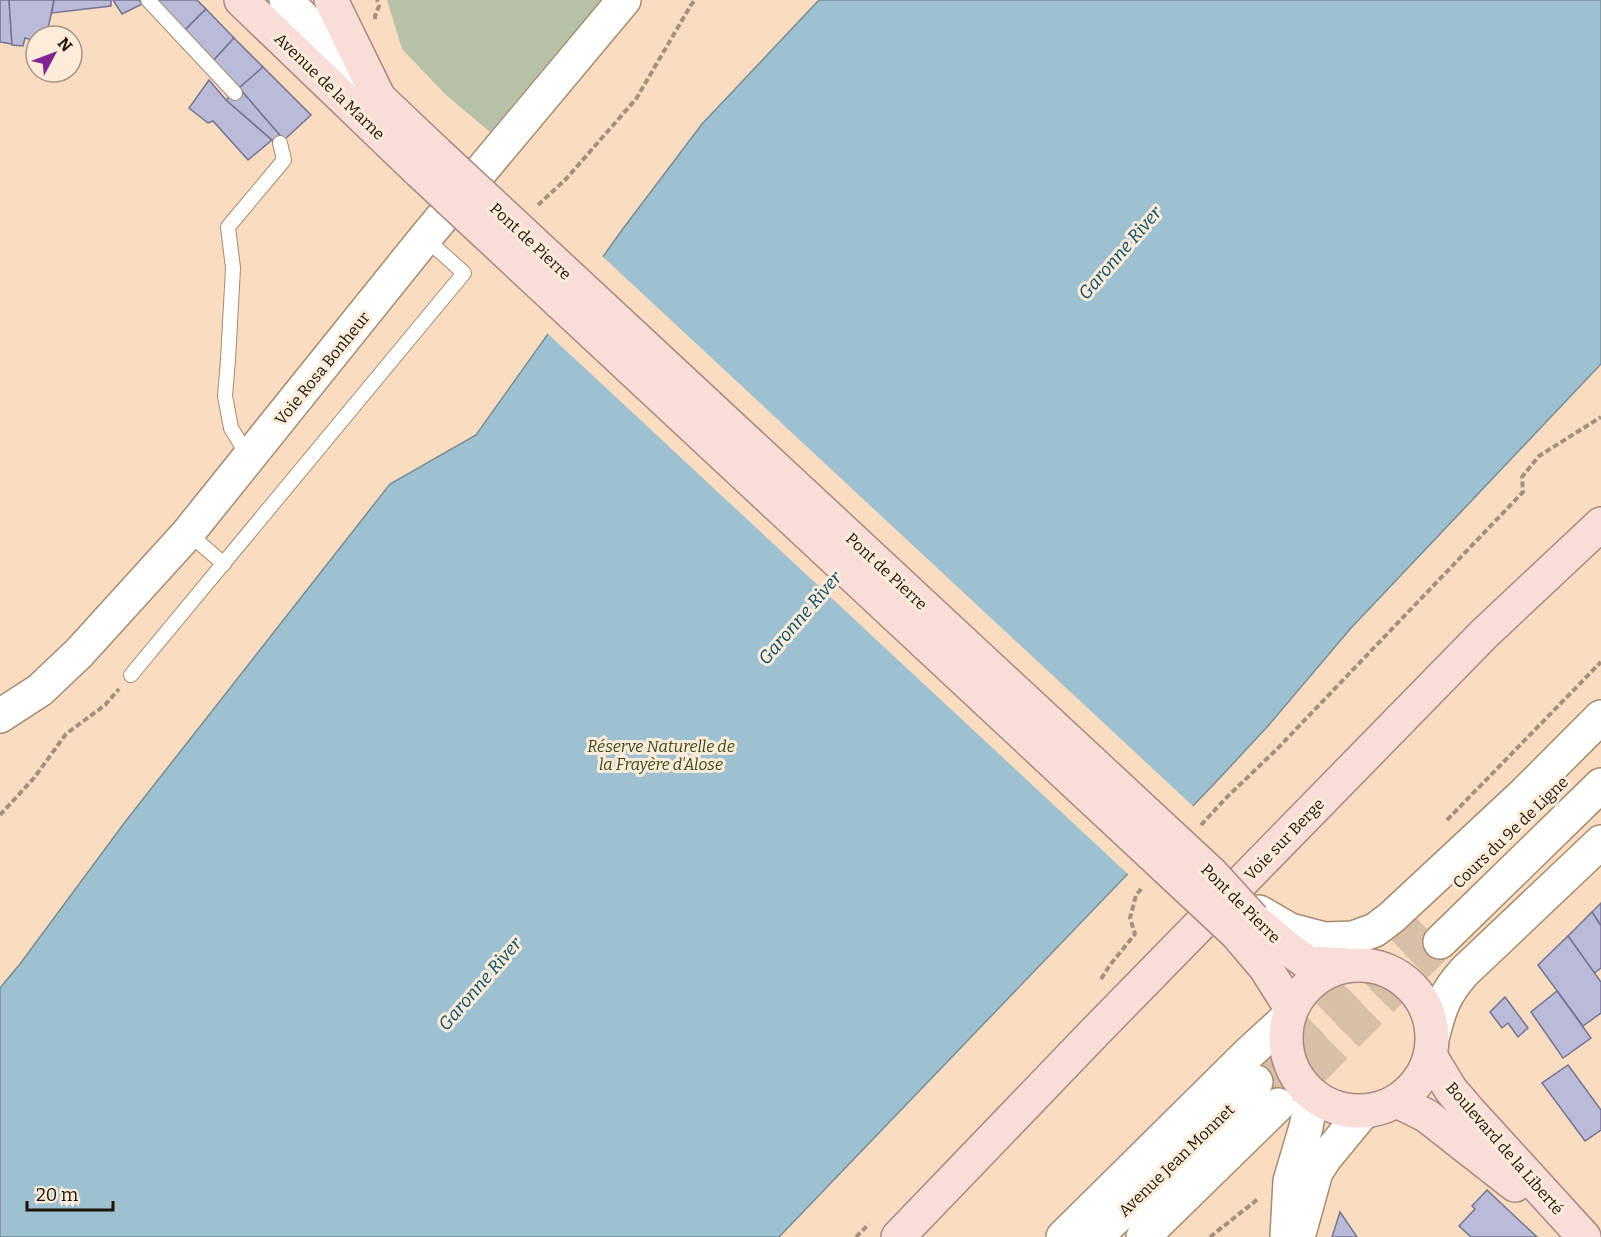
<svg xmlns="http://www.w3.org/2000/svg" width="1601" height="1237" font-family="Bitter,serif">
  <rect width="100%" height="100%" fill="#faddc0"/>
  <polygon fill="#b6c1a7" points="387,0 601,0 490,132 446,95 402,49"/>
  <polygon fill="#9ec1d2" stroke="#778d96" stroke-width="1.5" points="819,0 1601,0 1601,364 1351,628 1268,726 1215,783 779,1237 0,1237 0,988 20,964 125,822 390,484 476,435 622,230 702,124"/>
  <polygon fill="#faddc0" points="601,255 1195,808 1130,876 546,332"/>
  <g fill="#babad9" stroke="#747394" stroke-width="1.5">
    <polygon points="0,0 9,0 12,44 0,42"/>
    <polygon points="9,0 54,0 49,24 44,36 36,36 36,41 25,38 23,46 12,45"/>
    <polygon points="54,0 111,0 111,6 52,13"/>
    <polygon points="113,0 139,0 142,4 122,14"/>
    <polygon points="156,0 197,0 206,9 184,31"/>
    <polygon points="206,9 234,38 212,62 184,31"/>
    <polygon points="234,38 263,67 239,88 212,62"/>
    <polygon points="263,67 311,115 284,140 239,88"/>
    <polygon points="209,80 226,100 272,140 248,160 213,121 208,123 189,108"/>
    <polygon points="239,88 284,140 280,143 272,140 226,100"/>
    <polygon points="1601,903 1601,926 1592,912"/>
    <polygon points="1592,912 1601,926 1601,968 1594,973 1568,936"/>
    <polygon points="1568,936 1601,982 1601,1013 1583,1026 1538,965"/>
    <polygon points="1557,991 1591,1038 1563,1058 1531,1012"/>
    <polygon points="1505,997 1528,1028 1518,1037 1508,1023 1502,1028 1490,1012"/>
    <polygon points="1568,1065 1601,1110 1601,1130 1585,1141 1542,1083"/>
    <polygon points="1487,1190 1537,1237 1471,1237 1459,1226 1475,1209 1472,1206"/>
    <polygon points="1340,1212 1357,1237 1332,1237"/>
  </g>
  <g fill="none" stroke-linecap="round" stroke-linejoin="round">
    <g stroke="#d9bfa5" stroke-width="33" stroke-dasharray="33 16" stroke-linecap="butt">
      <polyline points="1256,1082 1419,921"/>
      <polyline points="1278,1105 1440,942"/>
    </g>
    <defs>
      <g id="service">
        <polyline points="148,0 235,93"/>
        <polyline points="248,456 231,428 225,396 228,360 233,268 228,227 284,160 280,143"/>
        <polyline points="188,533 224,564"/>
        <polyline points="131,675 464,273 425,238"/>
      </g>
      <g id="tertiary">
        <polyline points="0,716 40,690 79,653 188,533 425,238 624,0"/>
        <path d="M1433 1035C1440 1007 1445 993 1465 971L1601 842"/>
        <polyline points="1300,1230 1316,1172 1325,1158 1363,1112"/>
        <polyline points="1143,1237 1278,1105"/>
        <polyline points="1287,1237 1290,1181 1306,1127 1312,1095"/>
      </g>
      <g id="secondary">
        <polyline points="286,0 370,88"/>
        <polyline points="1259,912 1290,930 1324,939 1353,938 1375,930 1392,917 1525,793 1601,717"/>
        <polyline points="1440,942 1601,785"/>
        <polyline points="1063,1237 1249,1053 1285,1020"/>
        <polyline points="1096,1237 1256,1082"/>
      </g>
      <g id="primary">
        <polyline points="241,0 420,172"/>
        <polyline points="331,0 379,98 437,153"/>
        <polyline points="1253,919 1291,951 1308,963 1347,965"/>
        <polyline points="1237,934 1265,967 1291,1008"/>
        <circle cx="1359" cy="1038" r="73"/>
        <polyline points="1431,1057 1451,1090 1469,1111 1584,1237"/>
        <polyline points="1397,1101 1427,1116 1515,1185"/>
        <polyline points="898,1237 1094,1033 1484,634 1601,524"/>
      </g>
    </defs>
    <use href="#service" stroke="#a58a6f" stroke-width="16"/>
    <use href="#tertiary" stroke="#a58a6f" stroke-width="36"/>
    <use href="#secondary" stroke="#a58a6f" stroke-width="36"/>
    <use href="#primary" stroke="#a88880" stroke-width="36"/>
    <g stroke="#a6907b" stroke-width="4" stroke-dasharray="6 3" stroke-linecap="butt">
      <polyline points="375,19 375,16 379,6 377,0"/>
      <polyline points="538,205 566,179 636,99 691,5 695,0"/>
      <polyline points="0,815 34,778 66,734 105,705 119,689"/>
      <polyline points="1447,820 1601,662"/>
      <polyline points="1201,825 1226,798 1277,749 1523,492 1522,477 1539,456 1601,417"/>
      <polyline points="1101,979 1110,965 1135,934 1130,918 1136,895 1143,887"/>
      <polyline points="856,1237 869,1224"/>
      <polyline points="1210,1237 1258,1199"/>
    </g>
    <use href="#service" stroke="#fff" stroke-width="14"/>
    <use href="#tertiary" stroke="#fff" stroke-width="33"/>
    <use href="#secondary" stroke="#fff" stroke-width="33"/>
    <use href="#primary" stroke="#f8ddd9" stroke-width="33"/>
    <defs>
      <g id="primary-bridge">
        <polyline points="437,153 1211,873 1253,919"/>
        <polyline points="420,172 1237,934"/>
      </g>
    </defs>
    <use href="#primary-bridge" stroke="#a88880" stroke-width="36" stroke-linecap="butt"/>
    <use href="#primary-bridge" stroke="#f8ddd9" stroke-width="33"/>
  </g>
  <g text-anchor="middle" stroke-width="6" stroke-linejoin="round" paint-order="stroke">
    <g font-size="16" fill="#1d1309" stroke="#feecdb">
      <text transform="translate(330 86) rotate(44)" y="6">Avenue de la Marne</text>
      <text transform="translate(531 241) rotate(43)" y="6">Pont de Pierre</text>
      <text transform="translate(322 368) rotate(-51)" y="6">Voie Rosa Bonheur</text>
      <text transform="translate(887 571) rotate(43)" y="6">Pont de Pierre</text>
      <text transform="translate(1510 832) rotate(-44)" y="6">Cours du 9e de Ligne</text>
      <text transform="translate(1284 839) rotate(-46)" y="6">Voie sur Berge</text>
      <text transform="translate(1241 903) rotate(45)" y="6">Pont de Pierre</text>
      <text transform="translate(1505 1148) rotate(49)" y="6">Boulevard de la Liberté</text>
      <text transform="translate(1176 1160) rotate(-44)" y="6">Avenue Jean Monnet</text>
    </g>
    <g font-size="16" font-style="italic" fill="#384919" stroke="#feecdb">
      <text x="661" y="752">Réserve Naturelle de<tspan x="661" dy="18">la Frayère d'Alose</tspan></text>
    </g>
    <g font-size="18" font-style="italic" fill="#084c65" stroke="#feecdb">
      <text transform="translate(1120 253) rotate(-49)" y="6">Garonne River</text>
      <text transform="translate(800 618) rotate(-49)" y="6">Garonne River</text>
      <text transform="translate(480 984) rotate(-49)" y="6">Garonne River</text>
    </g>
  </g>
  <g transform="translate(54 54) rotate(49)"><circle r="28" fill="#feecdb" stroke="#a49587" stroke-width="1.5"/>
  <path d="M0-4.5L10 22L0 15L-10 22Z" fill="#802693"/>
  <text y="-9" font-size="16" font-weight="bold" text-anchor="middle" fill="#1d1309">N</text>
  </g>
  <path d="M27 1201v9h86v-9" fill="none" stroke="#1d1309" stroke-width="3"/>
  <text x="36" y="1201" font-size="18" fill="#1d1309" stroke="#feecdb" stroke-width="4.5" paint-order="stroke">20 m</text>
</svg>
